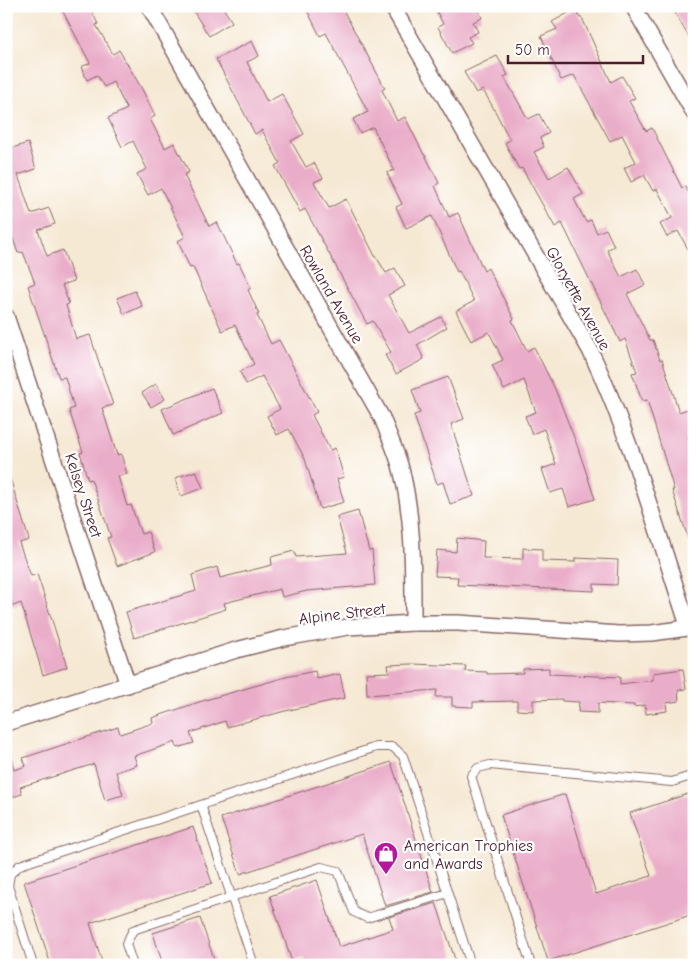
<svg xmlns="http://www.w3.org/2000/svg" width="700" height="971" font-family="'Comic Neue',sans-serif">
  <rect width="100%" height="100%" fill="#fff"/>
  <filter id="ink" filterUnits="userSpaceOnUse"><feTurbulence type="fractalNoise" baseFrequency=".02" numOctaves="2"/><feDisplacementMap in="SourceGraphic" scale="10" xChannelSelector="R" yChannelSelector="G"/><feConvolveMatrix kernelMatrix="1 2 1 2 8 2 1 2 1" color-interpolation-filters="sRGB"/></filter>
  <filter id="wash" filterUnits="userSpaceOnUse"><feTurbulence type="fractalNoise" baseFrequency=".0096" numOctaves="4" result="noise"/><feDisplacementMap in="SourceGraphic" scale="20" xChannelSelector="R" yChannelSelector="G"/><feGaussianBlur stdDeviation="1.12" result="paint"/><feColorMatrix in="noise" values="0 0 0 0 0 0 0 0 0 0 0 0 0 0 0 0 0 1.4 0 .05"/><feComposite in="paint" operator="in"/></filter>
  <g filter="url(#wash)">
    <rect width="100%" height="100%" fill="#f6e9d4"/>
    <g id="blocks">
      <g fill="#eaadc9">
        <polygon points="60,6 89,6 98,24 96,25 113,54 119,50 142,89 155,116 150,119 165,148 174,143 189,172 184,175 209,226 217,222 237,264 239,263 251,288 248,290 259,314 257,315 271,344 279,340 317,412 312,415 330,450 335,448 344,477 337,479 344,502 320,509 305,459 289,429 277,435 267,416 280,409 262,376 246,384 240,372 254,364 235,325 222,331 193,267 190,268 178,241 185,237 161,188 148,195 137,174 147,169 133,141 122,147 108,118 127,109 113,82 104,87 97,75 87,80 81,67 90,63"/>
        <polygon points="190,6 222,6 232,22 209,36"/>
        <polygon points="305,6 341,6 385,88 382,90 397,121 405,117 424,155 425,155 439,183 435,186 449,217 458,213 484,271 488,268 514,319 512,320 527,351 534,347 555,389 577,445 595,499 569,507 563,489 550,493 542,469 556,464 544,429 532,434 525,416 536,412 524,380 504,390 492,365 503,360 489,332 471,341 456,311 474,301 459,271 457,272 432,216 406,228 396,207 402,204 387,173 394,170 373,127 360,133 353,119 368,112 326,33 320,36"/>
        <polygon points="434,6 477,6 482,18 473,22 478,32 468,37 472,43 452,53 438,27 443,24"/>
        <polygon points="687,6 694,6 694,46 675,13"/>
        <polygon points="575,9 580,18 582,18 611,82 622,76 635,98 629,101 646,131 652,128 682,188 685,186 694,202 694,260 678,231 667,237 660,224 672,218 657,189 653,191 644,175 631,182 624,168 636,162 622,135 610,141 574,75 561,80 541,36 557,29 552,22"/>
        <polygon points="252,41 259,56 247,62 267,102 282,94 304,134 291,141 306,167 314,163 323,178 314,182 329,208 346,199 376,258 377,258 386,273 395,268 405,286 388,295 409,333 441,317 447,327 417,345 424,359 396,374 385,355 391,352 373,321 367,324 305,209 300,212 275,166 280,163 262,130 255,134 216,59"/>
        <polygon points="497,56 508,75 504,77 528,119 539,114 549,133 540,138 544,147 534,152 549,178 568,167 583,194 574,199 586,222 591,220 597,233 606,229 614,246 607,250 621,277 637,269 645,285 627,294 650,340 653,340 660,360 662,359 679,412 691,408 694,417 694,435 688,437 694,456 694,547 691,547 672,490 674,490 647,400 642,401 632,373 637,372 625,339 620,342 562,223 555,227 522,168 519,169 505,143 510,140 494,109 483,90 476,93 464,72"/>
        <polygon points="28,143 36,169 18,175 31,214 49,208 55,224 38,230 47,256 63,250 74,281 62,285 69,304 66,305 76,339 90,335 113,405 102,408 117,455 121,454 127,474 118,476 127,506 131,505 141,534 148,532 155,552 117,566 107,538 111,537 91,479 88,480 80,453 83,452 69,410 74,408 65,377 59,378 28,286 35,283 23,252 18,253 6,219 6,149 9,149"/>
        <polygon points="135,291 142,306 124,314 117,298"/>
        <polygon points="448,377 464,419 451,424 474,496 450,504 443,482 437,484 414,415 420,413 412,390"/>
        <polygon points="156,384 165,399 151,407 142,393"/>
        <polygon points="212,388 223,413 173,435 162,409"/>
        <polygon points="196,471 203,488 181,496 175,478"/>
        <polygon points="10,478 29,540 19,543 31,576 37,574 67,667 43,675 21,603 13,606 9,594 6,595 6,479"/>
        <polygon points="358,511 369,551 372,550 375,585 307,591 282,597 280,589 224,603 226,609 134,638 126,612 196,591 192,575 217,567 220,578 272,565 271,557 294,551 296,557 347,553 337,517"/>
        <polygon points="457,538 484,541 483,558 523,559 523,548 542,549 542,561 575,562 575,558 618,560 617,585 594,584 594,591 457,585 458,577 435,576 437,550 456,552"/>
        <polygon points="412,664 466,666 465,671 487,672 487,674 523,673 523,669 549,668 549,674 620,677 620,684 653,680 653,673 683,669 686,689 678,690 679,701 666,703 667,711 646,714 645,705 634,707 634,705 598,703 598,713 578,712 579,702 562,701 562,699 533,700 533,711 517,710 517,701 473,702 473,707 452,706 452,697 436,697 437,690 367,695 366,673 389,672 388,665"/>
        <polygon points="315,671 317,679 340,674 345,698 285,711 227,727 225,721 190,733 194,743 177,748 175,742 134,756 137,765 116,772 123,795 105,800 94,764 20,787 22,794 6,799 6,754 10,754 14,770 26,766 23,758 118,727 120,734 153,723 152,718 202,701 286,677"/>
        <polygon points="391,762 433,892 385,906 362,834 240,874 221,818"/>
        <polygon points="694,792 694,914 548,961 501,815 565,794 596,894 651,876 630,813"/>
        <polygon points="193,827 212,883 90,923 103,965 51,965 24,882"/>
        <polygon points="317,880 339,947 393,929 389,917 436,903 457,965 308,965 305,958 292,962 270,896"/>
        <polygon points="200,918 216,965 163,965 153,933"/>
      </g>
    </g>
  </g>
  <g filter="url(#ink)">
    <use href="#blocks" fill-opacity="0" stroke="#866666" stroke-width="1"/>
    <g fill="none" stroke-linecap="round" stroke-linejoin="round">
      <defs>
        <g id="service">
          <polyline points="201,805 254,965"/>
          <polyline points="33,965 8,886 10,874 20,865 376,747 393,747 403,756 471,965"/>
          <polyline points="133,965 126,944 133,930 321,867 338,871 354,912 367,918 448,893"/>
          <polyline points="531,965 471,776 478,768 490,765 672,782 694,775"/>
        </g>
        <g id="minor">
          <path d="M149 6 382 418C388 433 395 449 400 465 414 516 413 570 413 623"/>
          <path d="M392 6 590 350C632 439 658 535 689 628"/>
          <polyline points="633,6 694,113"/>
          <polyline points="6,316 128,685"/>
          <polyline points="6,723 236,650 284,638 348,627 413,623 458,623 619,634 652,633 694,627"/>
        </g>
      </defs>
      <use href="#service" stroke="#866666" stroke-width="10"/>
      <use href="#minor" stroke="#866666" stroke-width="18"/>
      <use href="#service" stroke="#fff" stroke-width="8"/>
      <use href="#minor" stroke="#fff" stroke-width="15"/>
    </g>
  </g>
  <defs>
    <symbol id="shop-pin" viewBox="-11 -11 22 30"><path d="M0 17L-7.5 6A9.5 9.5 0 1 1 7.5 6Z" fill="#b5179e" stroke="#fff"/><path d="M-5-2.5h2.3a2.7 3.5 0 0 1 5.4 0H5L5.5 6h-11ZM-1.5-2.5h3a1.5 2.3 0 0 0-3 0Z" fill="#fff"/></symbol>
  </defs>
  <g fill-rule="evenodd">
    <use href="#shop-pin" x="372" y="840" width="28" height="38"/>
  </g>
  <g text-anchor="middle" stroke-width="4.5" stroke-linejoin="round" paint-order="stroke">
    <g font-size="16" fill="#4a1f2b" stroke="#fff">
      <text transform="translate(332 294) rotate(60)" y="6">Rowland Avenue</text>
      <text transform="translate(579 298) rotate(61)" y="6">Gloryette Avenue</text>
      <text transform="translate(84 495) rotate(72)" y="6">Kelsey Street</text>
      <text transform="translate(342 613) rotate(-7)" y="6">Alpine Street</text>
    </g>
    <g font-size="16" fill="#4a1f2b" stroke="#fff" text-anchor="start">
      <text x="404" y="851">American Trophies<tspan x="404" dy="18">and Awards</tspan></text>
    </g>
  </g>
  <rect width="700" height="971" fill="none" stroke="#fff" stroke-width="25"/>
  <path d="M508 55v8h135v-8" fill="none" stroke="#4a1f2b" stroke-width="2.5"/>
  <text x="515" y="55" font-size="15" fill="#4a1f2b" stroke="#ffffff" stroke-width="4" paint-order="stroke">50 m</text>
</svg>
